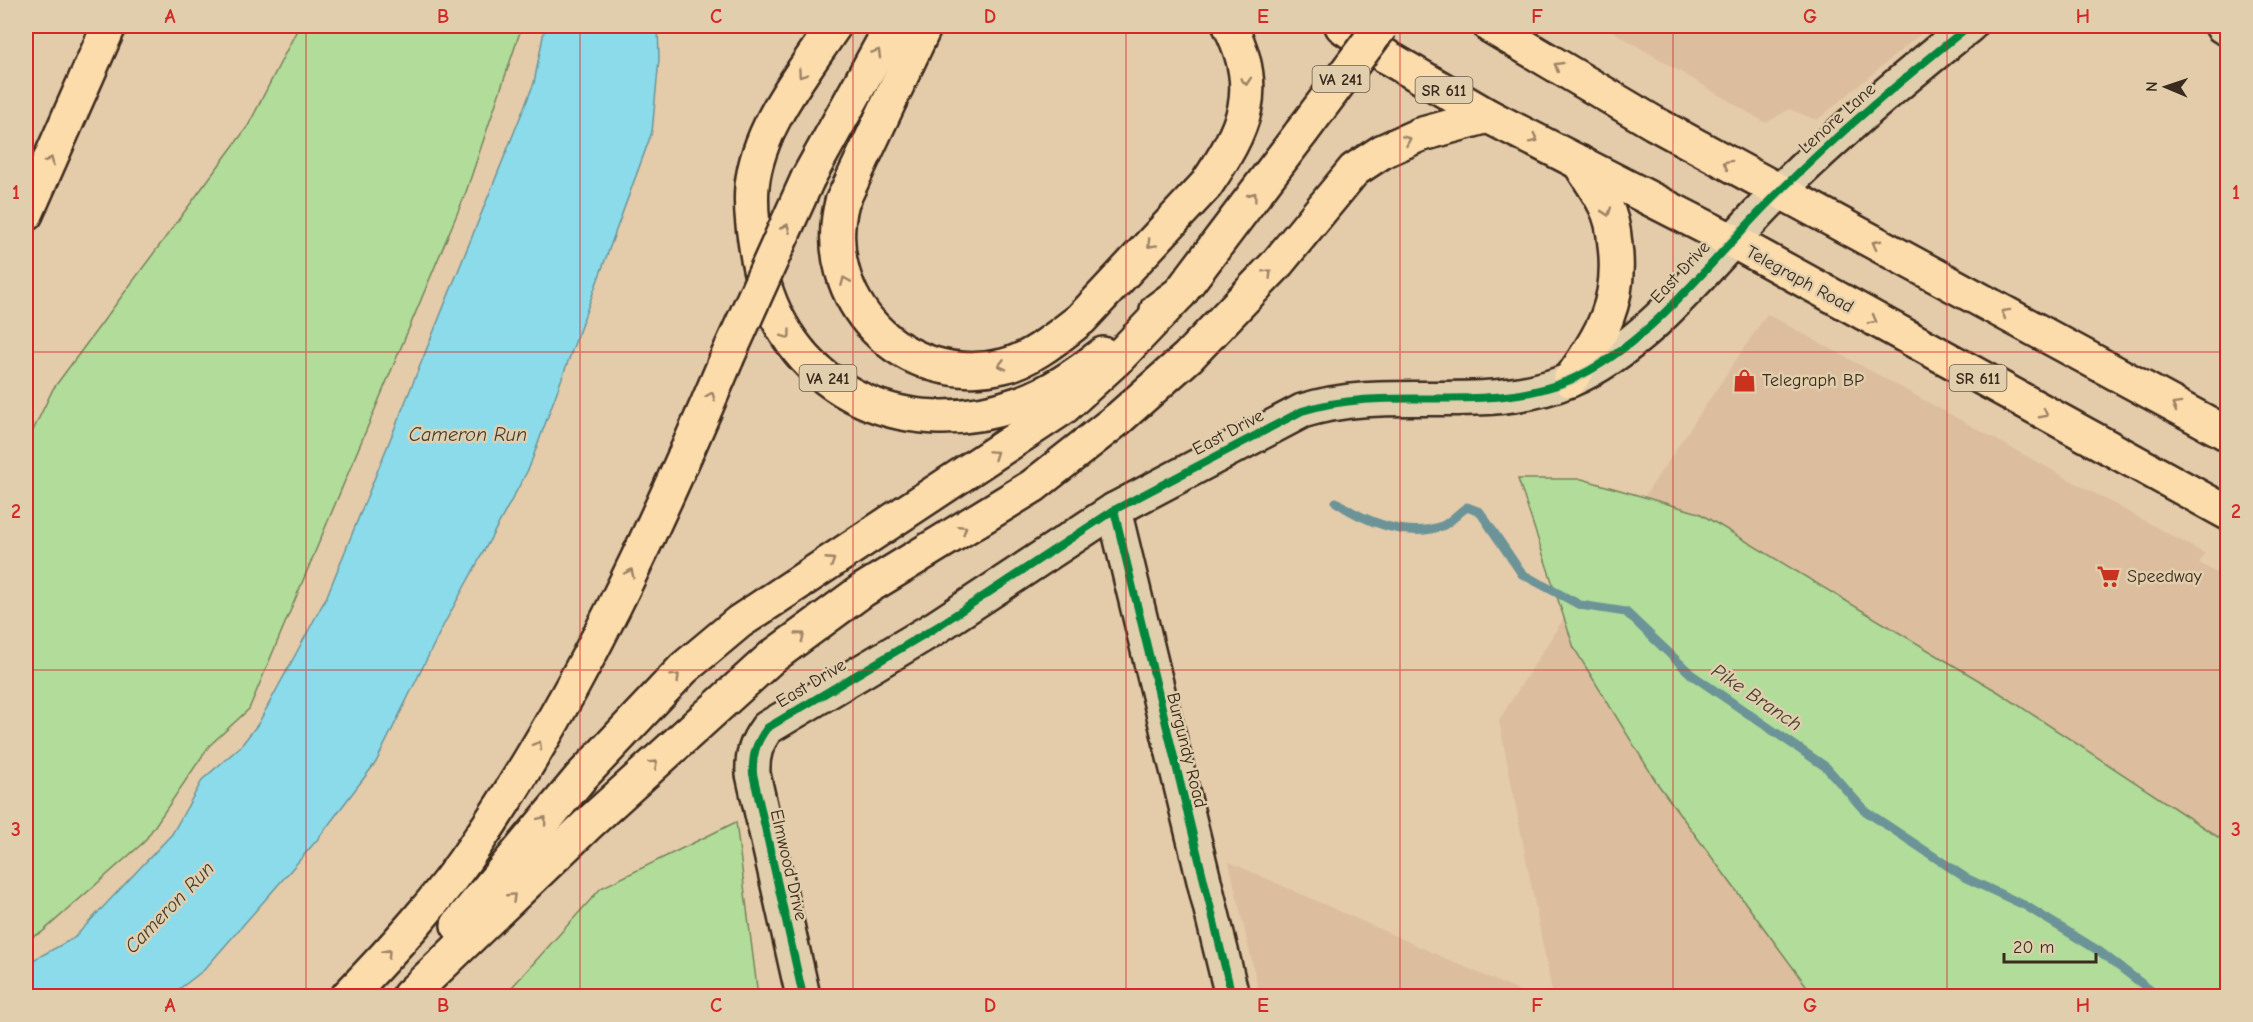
<svg xmlns="http://www.w3.org/2000/svg" width="2253" height="1022" font-family="'Comic Neue',sans-serif">
  <rect width="100%" height="100%" fill="#e4cbaa"/>
  <filter id="ink" filterUnits="userSpaceOnUse"><feTurbulence type="fractalNoise" baseFrequency=".0167" numOctaves="2"/><feDisplacementMap in="SourceGraphic" scale="12" xChannelSelector="R" yChannelSelector="G"/><feConvolveMatrix kernelMatrix="1 2 1 2 8 2 1 2 1" color-interpolation-filters="sRGB"/></filter>
  <g filter="url(#ink)">
    <g fill="#dcbd9e">
      <polygon points="1604,26 1930,26 1817,120 1789,109 1766,123"/>
      <polygon points="1767,314 2205,554 2199,563 2227,579 2227,996 1553,996 1499,720 1587,582"/>
      <polygon points="1229,862 1530,996 1260,996"/>
    </g>
    <g fill="#b1dc99" stroke="#76835c" stroke-width="1.5">
      <polygon points="299,26 520,26 520,32 465,195 249,709 209,746 144,842 41,933 26,939 26,445 53,389 248,126"/>
      <polygon points="1518,479 1582,479 1699,513 2000,693 2227,843 2227,996 1814,996 1657,783 1574,648"/>
      <polygon points="736,822 758,996 504,996 601,888"/>
    </g>
    <polygon fill="#8cdbea" stroke="#6c9498" stroke-width="1.5" points="545,26 658,26 659,59 652,132 529,468 443,626 376,762 317,840 204,970 170,996 26,996 26,964 74,938 172,834 203,779 240,747 258,724 327,596 534,83"/>
    <g fill="none" stroke-linecap="round" stroke-linejoin="round">
      <g stroke="#6c9498" stroke-width="9">
        <polyline points="763,26 764,26"/>
        <path d="M1336 502C1364 521 1407 539 1442 526 1450 523 1459 512 1467 507L1480 512 1522 574 1580 605 1626 612 1692 675 1826 767 1864 810 1966 878 2026 906 2099 951 2158 996"/>
      </g>
      <defs>
        <g id="minor">
          <polyline points="2222,26 2228,29"/>
          <polyline points="1114,510 1232,996"/>
          <path d="M803 996 753 774C752 755 756 743 767 728L935 628 1114 510 1302 411C1390 383 1484 416 1570 380 1651 346 1716 253 1778 193 1838 133 1903 79 1969 26"/>
        </g>
        <g id="major">
          <path d="M834 26C802 74 758 127 752 186 750 211 754 235 758 259 781 388 901 446 1021 403 1052 392 1077 374 1103 354"/>
          <path d="M925 26 842 202C817 299 903 389 1003 366 1031 360 1059 336 1081 319L1206 185C1244 129 1263 91 1230 26"/>
          <polyline points="1342,26 1387,57 1488,116 1731,240 2228,513"/>
          <polyline points="1490,26 1654,123 2228,434"/>
          <polyline points="1157,310 1180,293 1301,133"/>
          <path d="M1570 380C1602 335 1622 302 1615 245 1614 232 1611 216 1605 205 1598 190 1587 176 1579 162"/>
        </g>
        <g id="highway">
          <polyline points="808,178 892,26"/>
          <polyline points="26,214 109,26"/>
          <polyline points="458,925 581,777 684,668 739,622 1063,408 1119,357 1180,293"/>
          <path d="M348 996C393 949 439 899 476 844 579 694 656 526 727 358"/>
          <polyline points="409,996 587,825 772,657 863,590 1033,486 1118,419 1188,357 1275,266 1354,170 1383,151 1419,135 1488,116"/>
        </g>
      </defs>
      <use href="#minor" stroke="#3b2a1e" stroke-width="38"/>
      <use href="#major" stroke="#3b2a1e" stroke-width="38"/>
      <use href="#highway" stroke="#3b2a1e" stroke-width="38"/>
      <use href="#minor" stroke="#e1ceac" stroke-width="33"/>
      <use href="#major" stroke="#fddcac" stroke-width="33"/>
      <use href="#highway" stroke="#fddcac" stroke-width="33"/>
      <defs>
        <polyline id="major-bridge" points="1301,133 1381,26"/>
        <polyline id="highway-bridge" points="727,358 808,178"/>
      </defs>
      <use href="#major-bridge" stroke="#3b2a1e" stroke-width="38" stroke-linecap="butt"/>
      <use href="#highway-bridge" stroke="#3b2a1e" stroke-width="38" stroke-linecap="butt"/>
      <use href="#major-bridge" stroke="#fddcac" stroke-width="33"/>
      <use href="#highway-bridge" stroke="#fddcac" stroke-width="33"/>
      <defs>
        <g id="cycleway">
          <polyline points="1114,510 1232,996"/>
          <path d="M803 996 753 774C752 755 756 743 767 728L935 628 1114 510 1302 411C1390 383 1484 416 1570 380 1651 346 1716 253 1778 193 1838 133 1903 79 1969 26"/>
        </g>
      </defs>
      <use href="#cycleway" stroke="#e1ceac" stroke-width="11"/>
      <use href="#cycleway" stroke="#00873e" stroke-width="8"/>
    </g>
    <defs><path id="oneway-chevron" d="M-2-3.5L2.5 0L-2 3.5" fill="none" stroke-width="1.6" stroke-linecap="round" stroke-linejoin="round" transform="scale(1.5)"/></defs>
    <g stroke="#9c8365">
      <use href="#oneway-chevron" transform="translate(877 53) rotate(-60)"/>
      <use href="#oneway-chevron" transform="translate(1558 66) rotate(-149)"/>
      <use href="#oneway-chevron" transform="translate(802 74) rotate(124)"/>
      <use href="#oneway-chevron" transform="translate(1246 81) rotate(86)"/>
      <use href="#oneway-chevron" transform="translate(1534 139) rotate(27)"/>
      <use href="#oneway-chevron" transform="translate(1407 140) rotate(-24)"/>
      <use href="#oneway-chevron" transform="translate(50 161) rotate(-66)"/>
      <use href="#oneway-chevron" transform="translate(1727 164) rotate(-151)"/>
      <use href="#oneway-chevron" transform="translate(1253 196) rotate(-53)"/>
      <use href="#oneway-chevron" transform="translate(1607 212) rotate(71)"/>
      <use href="#oneway-chevron" transform="translate(786 228) rotate(-66)"/>
      <use href="#oneway-chevron" transform="translate(1151 244) rotate(133)"/>
      <use href="#oneway-chevron" transform="translate(1876 244) rotate(-152)"/>
      <use href="#oneway-chevron" transform="translate(1268 273) rotate(-45)"/>
      <use href="#oneway-chevron" transform="translate(845 281) rotate(-113)"/>
      <use href="#oneway-chevron" transform="translate(2005 313) rotate(-151)"/>
      <use href="#oneway-chevron" transform="translate(1873 320) rotate(29)"/>
      <use href="#oneway-chevron" transform="translate(787 335) rotate(54)"/>
      <use href="#oneway-chevron" transform="translate(1002 365) rotate(166)"/>
      <use href="#oneway-chevron" transform="translate(711 396) rotate(-67)"/>
      <use href="#oneway-chevron" transform="translate(2176 406) rotate(-151)"/>
      <use href="#oneway-chevron" transform="translate(2044 414) rotate(28)"/>
      <use href="#oneway-chevron" transform="translate(994 454) rotate(-34)"/>
      <use href="#oneway-chevron" transform="translate(963 529) rotate(-32)"/>
      <use href="#oneway-chevron" transform="translate(831 561) rotate(-33)"/>
      <use href="#oneway-chevron" transform="translate(630 573) rotate(-65)"/>
      <use href="#oneway-chevron" transform="translate(801 636) rotate(-36)"/>
      <use href="#oneway-chevron" transform="translate(676 677) rotate(-45)"/>
      <use href="#oneway-chevron" transform="translate(538 745) rotate(-60)"/>
      <use href="#oneway-chevron" transform="translate(654 764) rotate(-42)"/>
      <use href="#oneway-chevron" transform="translate(543 820) rotate(-50)"/>
      <use href="#oneway-chevron" transform="translate(512 897) rotate(-44)"/>
      <use href="#oneway-chevron" transform="translate(387 953) rotate(-48)"/>
    </g>
  </g>
  <path fill="none" stroke="#d62828" stroke-width="1.5" stroke-opacity="0.55" d="M306 26V996M580 26V996M853 26V996M1126 26V996M1400 26V996M1673 26V996M1947 26V996M26 352H2228M26 670H2228"/>
  <defs>
    <symbol id="shop-bare" viewBox="-9 -9 18 18"><path d="M-5-2.5h2.3a2.7 3.5 0 0 1 5.4 0H5L5.5 6h-11ZM-1.5-2.5h3a1.5 2.3 0 0 0-3 0Z" fill="#c8321e" stroke="#e1ceac" stroke-width="2.5" paint-order="stroke"/></symbol>
    <symbol id="supermarket-bare" viewBox="-9 -9 18 18"><path d="M-6-5.5h2.5l.6 2H6L4.5 2H-2.5L-4.4-4H-6ZM-1.5 3.2a1.3 1.3 0 1 0 .1 0ZM3 3.2a1.3 1.3 0 1 0 .1 0Z" fill="#c8321e" stroke="#e1ceac" stroke-width="2.5" paint-order="stroke"/></symbol>
  </defs>
  <g fill-rule="evenodd">
    <use href="#shop-bare" x="1728" y="364" width="33" height="33"/>
    <use href="#supermarket-bare" x="2092" y="560" width="33" height="33"/>
  </g>
  <g text-anchor="middle" stroke-width="5" stroke-linejoin="round" paint-order="stroke">
    <g fill="#e1ceac" stroke="#6d5b49" stroke-width="1.5">
      <rect x="1312.5" y="66" width="57" height="26" rx="4.5"/>
      <rect x="1415.5" y="77" width="57" height="26" rx="4.5"/>
      <rect x="799.5" y="365" width="57" height="26" rx="4.5"/>
      <rect x="1949.5" y="365" width="57" height="26" rx="4.5"/>
    </g>
    <g font-size="16" font-weight="bold" fill="#3b2a1e">
      <text x="1341" y="85">VA 241</text>
      <text x="1444" y="96">SR 611</text>
      <text x="828" y="384">VA 241</text>
      <text x="1978" y="384">SR 611</text>
    </g>
    <g font-size="18" fill="#3b2a1e" stroke="#e1ceac">
      <text transform="translate(1837 118) rotate(-42)" y="6">Lenore Lane</text>
      <text transform="translate(1680 272) rotate(-47)" y="6">East Drive</text>
      <text transform="translate(1800 279) rotate(29)" y="6">Telegraph Road</text>
      <text transform="translate(1228 432) rotate(-28)" y="6">East Drive</text>
      <text transform="translate(811 683) rotate(-31)" y="6">East Drive</text>
      <text transform="translate(1187 750) rotate(76)" y="6">Burgundy Road</text>
      <text transform="translate(789 865) rotate(77)" y="6">Elmwood Drive</text>
    </g>
    <g font-size="18" fill="#3b2a1e" stroke="#e1ceac" text-anchor="start">
      <text x="1762" y="386">Telegraph BP</text>
      <text x="2127" y="582">Speedway</text>
    </g>
    <g font-size="20" font-style="italic" fill="#433c32" stroke="#e1ceac">
      <text x="468" y="441">Cameron Run</text>
      <text transform="translate(1757 697) rotate(34)" y="7">Pike Branch</text>
      <text transform="translate(169 907) rotate(-46)" y="7">Cameron Run</text>
    </g>
  </g>
  <rect width="2253" height="1022" fill="none" stroke="#e1ceac" stroke-width="66"/>
  <g transform="translate(2166 87) rotate(272)" stroke="#e1ceac" stroke-width="4.5" paint-order="stroke">
  <path d="M0-4.5L10 22L0 15L-10 22Z" fill="#3b2a1e"/>
  <text y="-9" font-size="16" font-weight="bold" text-anchor="middle" fill="#3b2a1e">N</text>
  </g>
  <path d="M2004 953v9h92v-9" fill="none" stroke="#3b2a1e" stroke-width="3"/>
  <text x="2013" y="953" font-size="18" fill="#3b2a1e" stroke="#e1ceac" stroke-width="4.5" paint-order="stroke">20 m</text>
  <rect x="33" y="33" width="2187" height="956" fill="none" stroke="#d62828" stroke-width="2"/>
  <g font-size="20" text-anchor="middle" font-weight="bold" fill="#d62828">
    <text x="170" y="23">A</text>
    <text x="443" y="23">B</text>
    <text x="716" y="23">C</text>
    <text x="990" y="23">D</text>
    <text x="1263" y="23">E</text>
    <text x="1537" y="23">F</text>
    <text x="1810" y="23">G</text>
    <text x="2083" y="23">H</text>
    <text x="16" y="199">1</text>
    <text x="2236" y="199">1</text>
    <text x="16" y="518">2</text>
    <text x="2236" y="518">2</text>
    <text x="16" y="836">3</text>
    <text x="2236" y="836">3</text>
    <text x="170" y="1012">A</text>
    <text x="443" y="1012">B</text>
    <text x="716" y="1012">C</text>
    <text x="990" y="1012">D</text>
    <text x="1263" y="1012">E</text>
    <text x="1537" y="1012">F</text>
    <text x="1810" y="1012">G</text>
    <text x="2083" y="1012">H</text>
  </g>
</svg>
